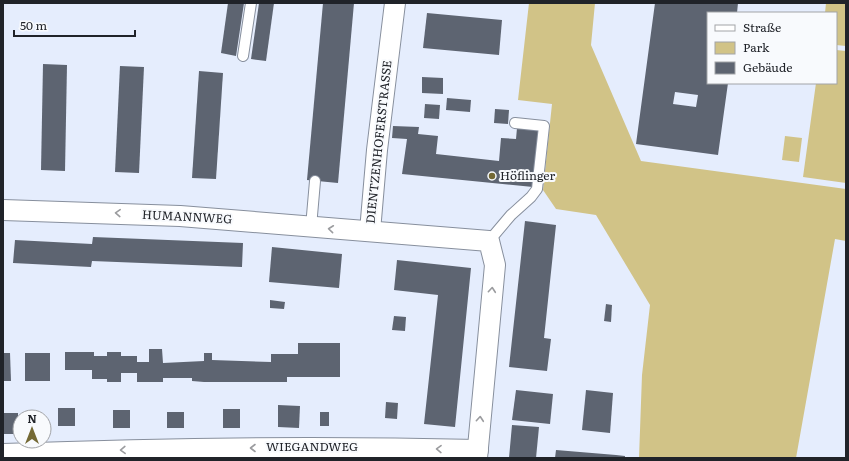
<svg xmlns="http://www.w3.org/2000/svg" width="849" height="461" font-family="Literata,serif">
  <rect width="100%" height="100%" fill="#e5edfd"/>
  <g fill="#d1c387">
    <polygon points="529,3 595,3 591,45 641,161 846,189 846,241 835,239 796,458 639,458 642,375 650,305 596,215 556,209 543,190 552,104 518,100"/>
    <polygon points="826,3 846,3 846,46 836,45 836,13 825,13"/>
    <polygon points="836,50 846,51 846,183 803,177 816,83 836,83"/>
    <polygon points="785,136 802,138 799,162 782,160"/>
  </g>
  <g fill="#5d6471" fill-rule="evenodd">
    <polygon points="228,3 244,3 236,56 221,53"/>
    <polygon points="259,3 274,3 266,61 251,59"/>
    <polygon points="323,3 354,3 338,183 307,180"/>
    <path d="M655 3H738L737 13H708V83H728L718 155 636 144ZM675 92 698 95 696 107 673 104Z"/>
    <polygon points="427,13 502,20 499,55 423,48"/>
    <polygon points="43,64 67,65 65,171 41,170"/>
    <polygon points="120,66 144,67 139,173 115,172"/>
    <polygon points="199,71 223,73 216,179 192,178"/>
    <polygon points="422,77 443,78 443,94 422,93"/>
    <polygon points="447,98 471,100 470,112 446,110"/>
    <polygon points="425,104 440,105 439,119 424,118"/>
    <polygon points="495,109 509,110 508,124 494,123"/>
    <polygon points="393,126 419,127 418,134 438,136 436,154 499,161 501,138 516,139 517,128 539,130 533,187 402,174 407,139 392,138"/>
    <polygon points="525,221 556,225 544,338 551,339 547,371 509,367"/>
    <polygon points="93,237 243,243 242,267 92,261 91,267 13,263 15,240 92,244"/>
    <polygon points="272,247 342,254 339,288 269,282"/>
    <polygon points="397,260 471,268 455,427 424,424 438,295 394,290"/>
    <polygon points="270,300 285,302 284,309 270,308"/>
    <polygon points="606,304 612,305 611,322 604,321"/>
    <polygon points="394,316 406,317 405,331 392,330"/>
    <polygon points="298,343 340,343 340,377 287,377 287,382 204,382 192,381 192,378 163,378 163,382 137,382 137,373 121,373 121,382 107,382 107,379 92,379 92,370 65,370 65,352 94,352 94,356 107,356 107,352 121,352 121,356 137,356 137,362 149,362 149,349 162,349 163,363 204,361 204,353 212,353 212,360 271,362 271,354 298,354"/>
    <polygon points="3,353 10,353 11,381 3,381"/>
    <rect x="25" y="353" width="25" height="28"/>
    <polygon points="516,390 553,394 550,424 512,420"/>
    <polygon points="586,390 613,393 610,433 582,430"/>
    <polygon points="386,402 398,403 397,419 385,418"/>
    <polygon points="278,405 300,406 299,428 278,427"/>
    <rect x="58" y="408" width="17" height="18"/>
    <rect x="223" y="409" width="17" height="19"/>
    <rect x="113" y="410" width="17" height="18"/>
    <rect x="167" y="412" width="17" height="16"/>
    <rect x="320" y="412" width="9" height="14"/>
    <rect x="3" y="413" width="15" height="21"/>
    <polygon points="512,425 539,427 536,458 509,458"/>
    <polygon points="556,450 616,455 625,456 625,458 555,458"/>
  </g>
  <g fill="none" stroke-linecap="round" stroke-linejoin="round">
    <defs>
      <g id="lane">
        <polyline points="243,56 251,3"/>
        <polyline points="311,227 315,181"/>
        <polyline points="489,241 511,215 531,197 537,189 544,126 515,123"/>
      </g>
      <g id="street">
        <polyline points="3,210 180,216 489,241 495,265 477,458"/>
        <polyline points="370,231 377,150 395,3"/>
        <path d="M3 454C161 448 319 446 478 450"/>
      </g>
    </defs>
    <use href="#lane" stroke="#878f9d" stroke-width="12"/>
    <use href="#street" stroke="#878f9d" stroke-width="22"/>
    <use href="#lane" stroke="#fff" stroke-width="10"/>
    <use href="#street" stroke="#fff" stroke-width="20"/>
  </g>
  <defs><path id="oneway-chevron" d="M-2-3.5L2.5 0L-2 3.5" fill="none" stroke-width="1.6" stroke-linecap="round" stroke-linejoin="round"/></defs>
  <g stroke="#9b9c9f">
    <use href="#oneway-chevron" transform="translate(118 213) rotate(-177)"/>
    <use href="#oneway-chevron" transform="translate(331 229) rotate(-174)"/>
    <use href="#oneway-chevron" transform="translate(492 290) rotate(-85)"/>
    <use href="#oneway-chevron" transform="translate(480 419) rotate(-85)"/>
    <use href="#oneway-chevron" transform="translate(253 448) rotate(180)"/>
    <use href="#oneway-chevron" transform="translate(439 449) rotate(-179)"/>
    <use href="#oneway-chevron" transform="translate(123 450) rotate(178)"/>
  </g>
  <circle fill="#746935" stroke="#f8fafd" stroke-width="1.5" cx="492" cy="176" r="4"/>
  <g text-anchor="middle" stroke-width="4" stroke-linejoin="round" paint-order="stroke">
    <g font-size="12" fill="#202329" stroke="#f8fafd">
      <text transform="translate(379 142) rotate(-84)" y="4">DIENTZENHOFERSTRASSE</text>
      <text transform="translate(187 217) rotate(3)" y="4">HUMANNWEG</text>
      <text x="312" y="451">WIEGANDWEG</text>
    </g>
    <g font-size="12" fill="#202329" stroke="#f8fafd" text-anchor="start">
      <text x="500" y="180">Höflinger</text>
    </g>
  </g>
  <rect width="849" height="461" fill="none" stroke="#202329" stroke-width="8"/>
  <rect x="707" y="12" width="130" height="72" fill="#f8fafd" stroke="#a2a4a8"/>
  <rect x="715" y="25" width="20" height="6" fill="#ffffff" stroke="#a2a4a8"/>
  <text x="743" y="32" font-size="12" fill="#202329">Straße</text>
  <rect x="715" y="42" width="20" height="12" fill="#d1c387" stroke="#a2a4a8"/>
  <text x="743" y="52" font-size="12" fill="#202329">Park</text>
  <rect x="715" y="62" width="20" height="12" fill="#5d6471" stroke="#a2a4a8"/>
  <text x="743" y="72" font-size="12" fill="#202329">Gebäude</text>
  <g transform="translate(32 429)"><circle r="19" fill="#f8fafd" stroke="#a2a4a8"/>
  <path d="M0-3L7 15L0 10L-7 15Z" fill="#746935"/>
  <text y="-6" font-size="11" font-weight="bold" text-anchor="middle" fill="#202329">N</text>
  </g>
  <path d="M14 30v6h121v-6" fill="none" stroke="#202329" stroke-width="2"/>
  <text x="20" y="30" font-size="12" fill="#202329" stroke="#f8fafd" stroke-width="3" paint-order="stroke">50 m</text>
</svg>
